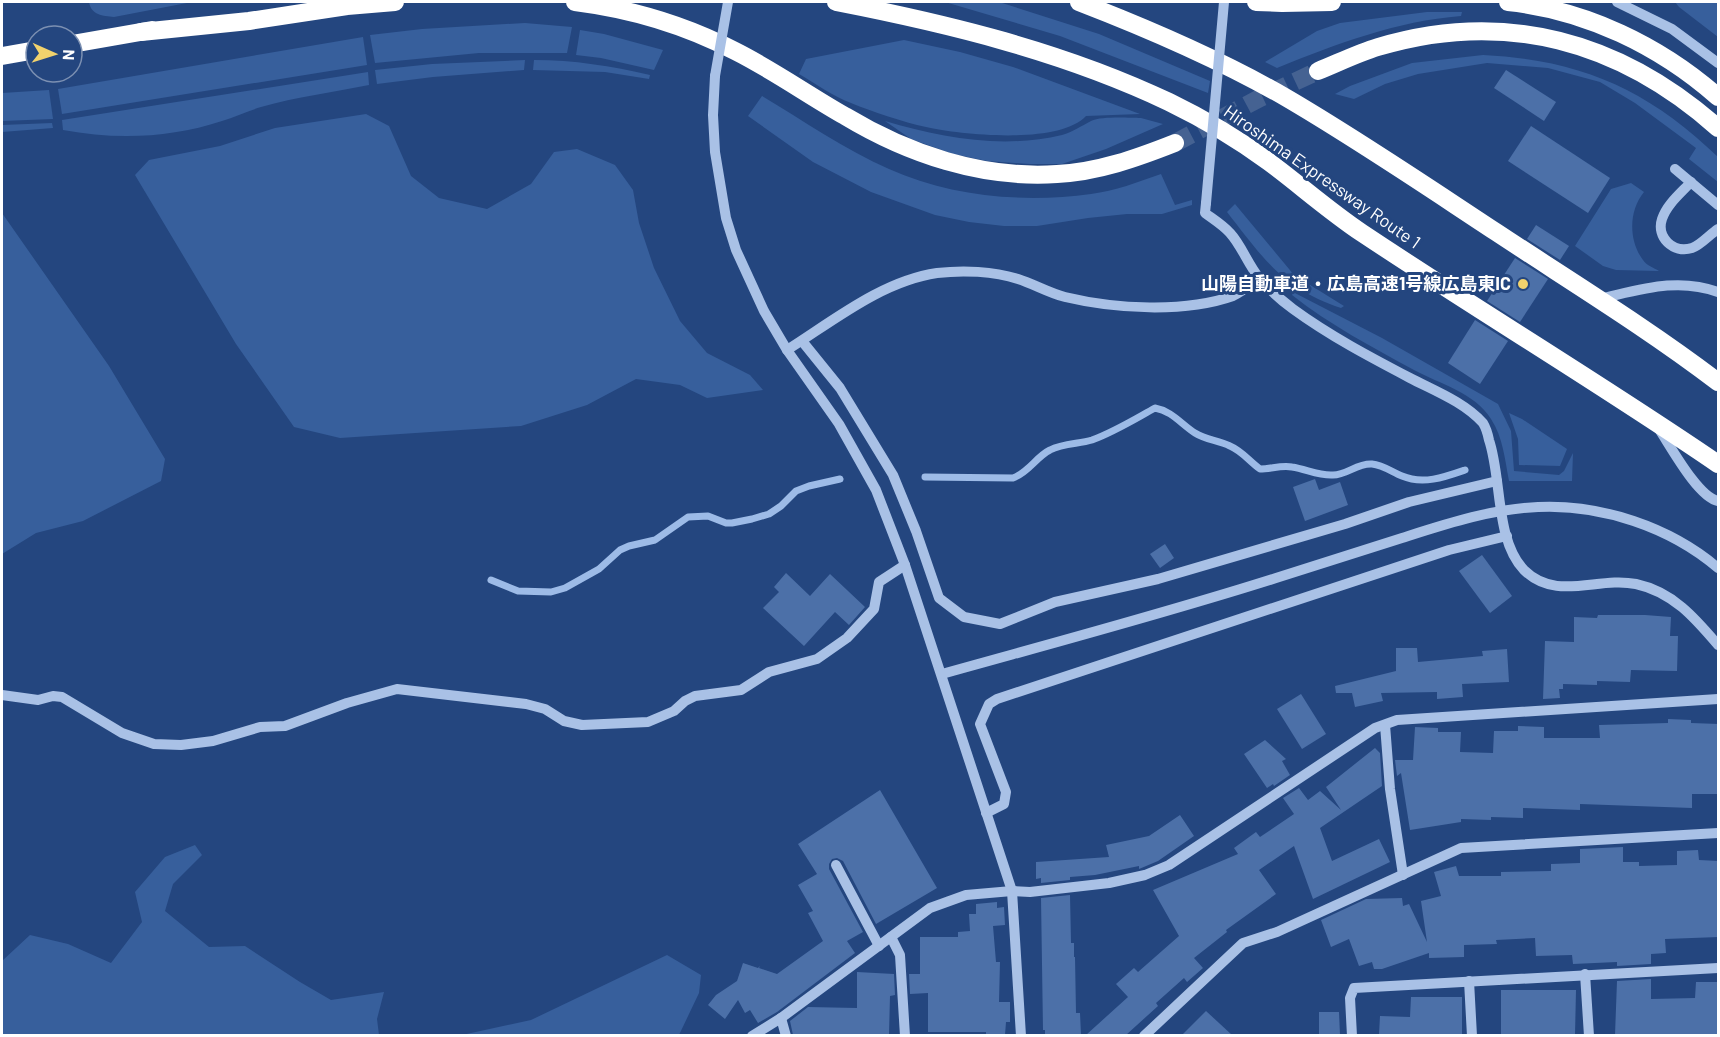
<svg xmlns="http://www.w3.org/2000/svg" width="1720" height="1037" font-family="Barlow,'Noto Sans JP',sans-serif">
  <rect width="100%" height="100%" fill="#24467f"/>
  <g fill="#375f9c">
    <path d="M89 2H192L114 17C103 16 91 15 89 2Z"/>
    <polygon points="945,2 999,2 1099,34 1210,81 1208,93 1060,36"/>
    <polygon points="1675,2 1718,2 1718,37 1679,7"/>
    <path d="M1427 12H1462L1461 16C1397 21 1336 44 1277 68L1265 62 1317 31 1340 23Z"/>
    <polygon points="525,23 572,27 567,53 479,53 375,63 370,35 422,29"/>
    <polygon points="580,30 604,34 663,50 654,70 601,58 576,55"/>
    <polygon points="363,37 367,65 62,114 58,89"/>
    <path d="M904 40 960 52 1013 67 1140 114 1086 116C1059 145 962 135 926 127 903 122 873 112 851 103 833 96 816 84 799 74L806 59Z"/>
    <path d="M1483 55C1581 60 1647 89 1718 157V182L1689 159 1696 148 1635 103 1600 82 1548 68 1487 63 1418 74 1385 84 1354 99 1335 94 1350 86 1412 63Z"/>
    <polygon points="525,60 524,70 433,77 377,84 375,70 432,64"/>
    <path d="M534 60C574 60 611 66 650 75L649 79 605 72 533 70Z"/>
    <path d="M368 72 369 85C334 92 296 97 261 107 248 111 235 117 222 121 171 138 116 140 63 130L62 120Z"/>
    <polygon points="49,90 53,119 2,121 2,93"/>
    <path d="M762 96C802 120 846 150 889 169 951 197 1024 203 1091 194 1115 191 1138 182 1161 174L1175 205 1192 200V205L1162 214H1127L1088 218 1037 226H1004L969 222 935 215 871 192 813 162 748 116Z"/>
    <polygon points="366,114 389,126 411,176 439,198 487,209 531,184 554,152 577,149 615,165 633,190 639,223 654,268 680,321 707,353 750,375 763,390 707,398 680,385 636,379 587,405 521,426 340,438 294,427 236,344 135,175 149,160 220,146 275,128"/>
    <path d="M1141 118 1163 124 1106 149 1062 164H1030L987 161 953 154 911 139 885 121C942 138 1003 149 1062 135 1073 132 1081 126 1091 121 1102 116 1129 118 1141 118Z"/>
    <polygon points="52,123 53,128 2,132 2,125"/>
    <path d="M1631 183 1644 192C1629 210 1628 240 1643 260 1646 265 1654 268 1659 271L1616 270 1603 266 1575 246 1611 189Z"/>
    <path d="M1235 204 1294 275 1344 306 1341 308C1282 288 1263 258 1227 212Z"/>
    <polygon points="2,213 109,366 165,459 161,481 83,521 36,533 2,554"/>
    <path d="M1293 292 1382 338 1498 404 1511 431 1514 471 1559 475 1564 471 1573 453 1572 481H1509C1505 460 1503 437 1491 419 1475 393 1440 384 1414 370 1372 347 1330 325 1292 295Z"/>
    <polygon points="1509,413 1522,419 1567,449 1560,466 1519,465 1518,439"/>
    <polygon points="195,845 202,855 173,884 165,911 209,947 245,946 300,982 331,1000 384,992 377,1019 379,1035 2,1035 2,961 30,935 68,944 111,963 142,922 135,892 165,857"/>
    <polygon points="667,955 701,975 699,993 679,1035 462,1035 531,1020"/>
  </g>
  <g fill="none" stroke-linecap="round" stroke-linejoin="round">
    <g stroke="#9dbbe7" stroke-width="7">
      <path d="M925 477 1013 478C1029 472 1036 457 1050 450 1063 443 1079 444 1092 440 1114 432 1135 419 1155 408 1172 411 1181 424 1195 433 1206 440 1218 440 1230 446 1242 451 1249 461 1260 469 1271 469 1281 465 1292 467 1306 469 1319 476 1333 475 1347 475 1357 463 1372 464 1383 465 1392 472 1402 476 1423 485 1445 477 1465 470"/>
      <polyline points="491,580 518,591 551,592 565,588 599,569 620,550 629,546 655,540 688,517 708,516 726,523 732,523 752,519 769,514 781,506 796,491 809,486 840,479"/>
    </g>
  </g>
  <g fill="#4c70a8">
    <polygon points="1506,70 1556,102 1544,121 1494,88"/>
    <polygon points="1531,126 1610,178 1588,213 1508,161"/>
    <polygon points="1536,225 1569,246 1560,260 1527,239"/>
    <polygon points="1515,258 1548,279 1520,322 1487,301"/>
    <polygon points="1475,320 1508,341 1480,384 1448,363"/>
    <polygon points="1315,479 1319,490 1340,482 1348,505 1305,521 1293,487"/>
    <polygon points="1165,544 1174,558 1160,568 1150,554"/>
    <polygon points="1482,555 1512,596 1490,613 1459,571"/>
    <polygon points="786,573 810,596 830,574 865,607 849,625 835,612 804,646 763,608 779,592 774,587"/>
    <polygon points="1598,615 1645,615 1671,617 1670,636 1678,636 1677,671 1631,670 1630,682 1597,681 1597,685 1563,684 1563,689 1559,689 1560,698 1543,699 1545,641 1574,642 1574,617 1597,618"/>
    <polygon points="1396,648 1417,648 1418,662 1483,656 1482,651 1507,649 1509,682 1462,684 1463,697 1437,699 1437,692 1381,693 1383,701 1355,707 1352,693 1336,693 1335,686 1396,671"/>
    <polygon points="1301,694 1326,734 1302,749 1277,709"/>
    <polygon points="1668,719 1691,720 1691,723 1719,724 1719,794 1692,794 1692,808 1580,804 1580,810 1523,808 1523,818 1491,817 1491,820 1461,819 1461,822 1410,830 1401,773 1397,776 1395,760 1413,760 1415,727 1438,728 1438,732 1461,732 1460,752 1493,753 1494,731 1518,731 1518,726 1544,727 1544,738 1600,738 1599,725 1668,723"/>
    <polygon points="1265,740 1286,759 1282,761 1290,775 1274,786 1273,784 1267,788 1244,754"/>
    <polygon points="1375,748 1380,753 1382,786 1320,828 1332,861 1379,839 1390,862 1313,899 1294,846 1259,870 1276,894 1226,930 1227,932 1194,958 1203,968 1187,982 1184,978 1156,1003 1158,1006 1126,1035 1086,1035 1128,997 1116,984 1134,968 1138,972 1179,936 1153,890 1238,854 1234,848 1256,832 1260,837 1294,814 1283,798 1299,788 1308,800 1320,791 1341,810 1326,787"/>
    <polygon points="880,790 937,888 876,924 843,861 837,858 832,859 829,864 829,869 863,932 847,941 855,953 777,1012 758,1023 750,1010 745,1013 738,1000 725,1019 708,1005 716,995 737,981 743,963 758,968 760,966 759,968 777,974 823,941 808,913 813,911 798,885 817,874 798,844"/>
    <polygon points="1180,815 1194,836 1158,861 1139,869 1139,866 1095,875 1070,877 1070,880 1041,883 1041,878 1036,879 1036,862 1109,857 1106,845 1149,836"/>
    <polygon points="1623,847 1623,862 1639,862 1639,866 1677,865 1677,851 1698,850 1699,860 1719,861 1719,937 1665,939 1666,953 1651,954 1651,964 1617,966 1617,962 1573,964 1572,955 1536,956 1535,938 1496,940 1497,944 1464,945 1464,957 1429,958 1429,953 1382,969 1374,969 1372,962 1359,966 1349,939 1331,947 1321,920 1366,899 1402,898 1403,906 1409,904 1427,942 1421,901 1441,896 1434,872 1456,866 1459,876 1501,876 1501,872 1551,871 1551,864 1580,863 1580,849"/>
    <polygon points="1070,895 1071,943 1074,943 1074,957 1075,957 1076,1013 1080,1013 1081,1035 1045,1035 1045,1030 1043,1030 1041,898"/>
    <polygon points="997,902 997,908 1004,907 1005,925 993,926 996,962 1000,962 999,1002 1010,1002 1010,1022 1006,1022 1005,1035 986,1035 986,1032 928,1032 928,993 910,994 909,974 920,974 920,937 958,937 958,932 970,931 969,914 976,914 976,904"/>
    <polygon points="857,972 894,974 895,995 890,996 889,1035 793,1035 790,1021 808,1007 857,1008"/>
    <polygon points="1651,979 1651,999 1695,998 1696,982 1719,982 1719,1035 1615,1035 1617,981"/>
    <polygon points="1501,990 1576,990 1575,1035 1501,1035"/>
    <polygon points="1411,997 1462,997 1462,1035 1379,1035 1380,1016 1410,1017"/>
    <polygon points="1206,1011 1232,1035 1182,1035"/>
    <polygon points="1319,1012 1339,1012 1340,1035 1319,1035"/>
  </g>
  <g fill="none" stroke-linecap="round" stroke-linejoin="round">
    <polyline stroke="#456292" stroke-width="18" stroke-dasharray="18 9" stroke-linecap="butt" points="1175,143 1260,98 1318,71"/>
    <g stroke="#a9c1e6" stroke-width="10">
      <polyline points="1617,2 1672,29 1718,63"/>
      <polyline points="715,76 713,115 715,152 726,218 736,250 764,311 787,350 839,424 876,490 905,565 1012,891 1021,1036"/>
      <polyline points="1675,169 1718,205"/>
      <path d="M1691 182C1681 193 1667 204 1662 219 1656 237 1673 254 1692 248 1701 245 1710 234 1718 229"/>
      <path d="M1206 203 1205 213C1213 219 1223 225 1230 233 1242 246 1248 265 1260 279 1269 289 1282 301 1293 309 1330 336 1370 357 1410 378 1435 391 1464 402 1483 423 1486 428 1488 435 1489 440 1502 478 1495 540 1524 570 1556 602 1598 576 1636 584 1673 592 1695 618 1718 645"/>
      <path d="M1599 299C1640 290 1677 277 1718 292"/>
      <polyline points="802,341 840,388 893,475 916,531 939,598 964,617 1000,624 1055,602 1158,579 1345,524 1409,502 1497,481"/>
      <path d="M787 350C833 321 882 281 937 273 962 270 994 271 1018 279 1034 284 1049 293 1065 297 1115 309 1185 313 1233 296 1242 292 1251 284 1259 278"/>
      <path d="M1659 429C1671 447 1698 497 1718 501"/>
      <path d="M942 674C1053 643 1166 613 1276 578 1318 565 1360 551 1402 538 1446 524 1491 509 1538 507 1601 504 1670 527 1718 568"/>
      <polyline points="2,695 38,700 53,696 62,697 122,733 154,744 181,745 213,741 260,727 285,726 347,703 397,689 526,704 545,709 564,721 582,725 648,722 674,711 685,701 695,696 741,690 769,672 817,659 847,638 874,609 879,582 905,565"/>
      <polyline points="1385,725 1390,789 1403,875"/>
      <polyline points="986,813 1004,804 1006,792 980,724 989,704 997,699 1449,550 1507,536"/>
      <polyline points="836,865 879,946"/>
      <polyline points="891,937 900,955 905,1036"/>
      <polyline points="1585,974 1589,1036"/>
      <polyline points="1469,981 1472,1036"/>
      <polyline points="781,1018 786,1036"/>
      <polyline points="752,1036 781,1018 930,908 966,895 1012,891 1030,892 1109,883 1145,875 1169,865 1375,728 1397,720 1718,699"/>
      <polyline points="1144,1036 1243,943 1277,932 1461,848 1718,833"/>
      <polyline points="1352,1036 1350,998 1354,988 1718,968"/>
    </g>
    <g stroke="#fff" stroke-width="18">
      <path d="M575 2C631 9 685 25 735 51 773 70 808 95 845 116 908 154 982 179 1057 174 1098 172 1137 158 1175 143"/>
      <path d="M836 2C949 24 1064 52 1169 102 1204 119 1238 139 1269 162 1300 185 1329 211 1362 233 1479 311 1601 384 1718 464"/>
      <path d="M1079 2C1149 29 1219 59 1285 97 1357 139 1426 186 1496 232 1570 281 1647 328 1718 382"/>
      <polyline points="1256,2 1282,3 1332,2"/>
      <path d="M1508 2C1586 10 1660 46 1718 97"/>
      <polyline points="141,32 249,21 347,6 395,2"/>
      <polyline points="72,44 152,30"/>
      <polyline points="2,56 36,50"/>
      <path d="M1318 71C1338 63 1358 53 1378 47 1505 9 1620 41 1718 128"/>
    </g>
    <g stroke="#a9c1e6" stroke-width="10">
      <polyline points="715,76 728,2"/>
      <polyline points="1206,203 1224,2"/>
    </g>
  </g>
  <circle fill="#f1d26d" stroke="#24467f" stroke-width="2" cx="1523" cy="284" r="6"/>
  <g text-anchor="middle" stroke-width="6" stroke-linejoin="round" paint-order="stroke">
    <g font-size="18" fill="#fff" stroke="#24467f">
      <text transform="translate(1322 177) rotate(35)" y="6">Hiroshima Expressway Route 1</text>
    </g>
    <g font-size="18" font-weight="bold" fill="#fff" stroke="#24467f" text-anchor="end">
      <text x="1511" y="290">山陽自動車道・広島高速1号線広島東IC</text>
    </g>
  </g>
  <rect width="1720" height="1037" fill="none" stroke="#ffffff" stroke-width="6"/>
  <g transform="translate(54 54) rotate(93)"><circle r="28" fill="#24467f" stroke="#7c90b2" stroke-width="1.5"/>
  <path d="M0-4.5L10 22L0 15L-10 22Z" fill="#f1d26d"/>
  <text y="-9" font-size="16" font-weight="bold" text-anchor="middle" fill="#ffffff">N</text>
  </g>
</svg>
